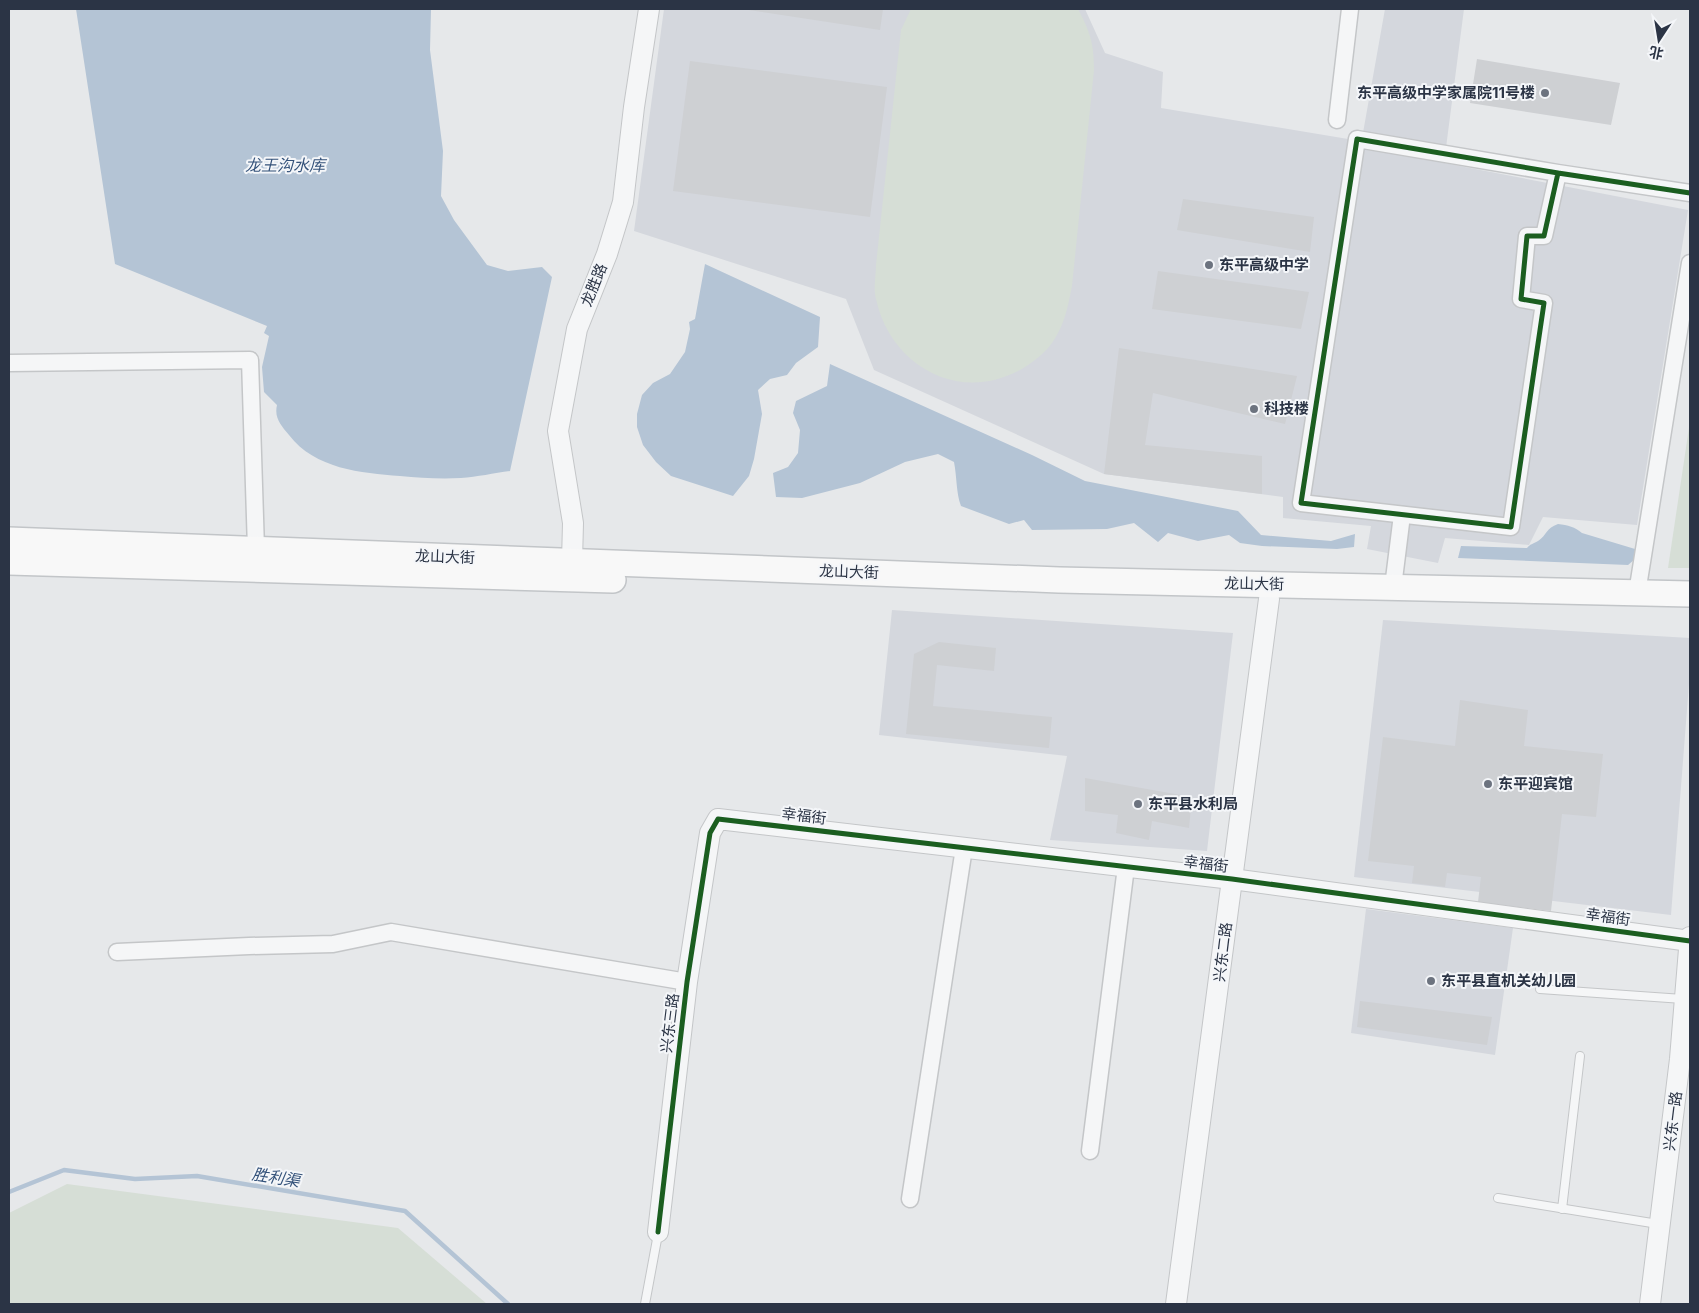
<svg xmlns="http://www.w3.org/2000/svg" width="1699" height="1313" font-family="Inter,'Noto Sans SC',sans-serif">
  <rect width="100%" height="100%" fill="#e6e8ea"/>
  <g fill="#d4d7dd">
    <polygon points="664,9 1085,9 1105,53 1163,72 1161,108 1348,139 1361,144 1385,9 1464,9 1444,163 1688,210 1637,525 1543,517 1529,545 1445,538 1438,563 1367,549 1371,526 1283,518 1283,497 1104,474 874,370 846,299 634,231"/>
    <polygon points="892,610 1233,633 1207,851 1050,840 1067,756 879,735"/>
    <polygon points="1383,620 1690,638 1690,671 1671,915 1354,877"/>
    <polygon points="1366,909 1513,928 1495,1055 1351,1033"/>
  </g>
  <g fill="#d6ded6">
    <path d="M911 9H1078C1090 32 1094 43 1094 70L1072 286C1068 306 1065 323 1054 340 1046 353 1032 363 1020 370 958 404 890 365 876 299 873 289 876 276 876 265L901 30Z"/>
    <polygon points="1690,421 1690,568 1668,568"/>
    <polygon points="67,1184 398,1228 487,1304 9,1304 9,1213"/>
  </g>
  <g fill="#b4c4d5">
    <path d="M76 9H431L430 50 443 151 441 196 454 220 487 265 508 271 542 267 552 277 510 471C494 473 477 477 461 478 441 479 420 478 400 476 361 473 315 469 289 435 281 425 274 418 277 405L264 392 262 367 269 336 264 333 267 326 115 264Z"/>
    <polygon points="705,264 820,317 818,347 796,363 787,375 770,379 758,390 762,414 754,459 749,476 733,496 671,476 656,462 643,445 637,427 637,414 642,395 653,383 670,374 685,352 690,329 689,322 695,319"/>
    <path d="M830 364 1032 455 1085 481 1238 511 1261 535 1331 541 1355 534 1354 547 1337 549 1262 546 1240 543 1229 535 1198 541 1168 533 1158 542 1134 523 1107 529 1032 530 1024 520 1009 524 961 506C956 493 957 477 954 462L938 454 905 462 860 483 802 498 776 497 773 473 788 467 798 453 800 430 793 413 796 401 827 386Z"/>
    <path d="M1558 524C1568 525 1575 527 1582 533L1635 549V559L1628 565 1458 558 1461 546 1527 548C1530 544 1533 544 1538 541 1547 535 1546 528 1558 524Z"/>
  </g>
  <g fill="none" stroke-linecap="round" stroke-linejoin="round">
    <polyline stroke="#b4c4d5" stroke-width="4.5" points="9,1192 64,1170 135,1179 197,1176 405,1211 508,1304"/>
  </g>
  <g fill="#ced0d3">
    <polygon points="742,9 883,9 880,30"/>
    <polygon points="1477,59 1620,83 1611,125 1470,103"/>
    <polygon points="690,61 887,87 870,217 673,191"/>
    <polygon points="1183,199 1314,217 1310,252 1177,230"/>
    <polygon points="1158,271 1309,292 1301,329 1152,309"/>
    <polygon points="1119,348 1297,376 1285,424 1153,393 1145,445 1262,456 1262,494 1104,474"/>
    <polygon points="939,642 996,648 994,671 937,665 933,706 1052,717 1049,748 906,734 914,654"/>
    <polygon points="1460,700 1528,710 1524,746 1603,754 1596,817 1562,814 1551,911 1478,902 1481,877 1447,873 1445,887 1412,883 1414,866 1368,861 1383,737 1455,746"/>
    <polygon points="1085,778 1192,797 1189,828 1152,821 1149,840 1116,833 1118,815 1085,811"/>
    <polygon points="1360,1001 1492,1017 1487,1045 1357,1027"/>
  </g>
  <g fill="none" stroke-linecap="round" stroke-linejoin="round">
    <defs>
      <g id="service">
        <polyline points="1540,989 1683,999"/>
        <polyline points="1498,1198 1658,1224"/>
        <polyline points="1562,1209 1580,1056"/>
        <polyline points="645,1304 658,1234"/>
      </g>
      <g id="minor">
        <polyline points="1337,120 1350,9"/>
        <polyline points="1558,173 1544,236 1527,236 1521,299 1544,303 1511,527 1301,503 1357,139 1558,173 1690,193"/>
        <polyline points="9,363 250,360 256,549"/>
        <polyline points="1393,587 1402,515"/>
        <polyline points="1637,593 1690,263"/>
        <polyline points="117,952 249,946 333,944 391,932 687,982"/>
        <polyline points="1090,1151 1126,867"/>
        <polyline points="910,1199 964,848"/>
      </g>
      <g id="tertiary">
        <polyline points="572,561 573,523 558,431 577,329 607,254 623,202 634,107 649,9"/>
        <polyline points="658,1232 687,982 710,833 718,819 1232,879 1690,941"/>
        <polyline points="1176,1304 1269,599"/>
        <polyline points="1650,1304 1680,1059 1690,937"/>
      </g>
      <g id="primary">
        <polyline points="9,540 1059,580 1690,594"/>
        <polyline points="9,562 613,580"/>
      </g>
    </defs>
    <use href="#service" stroke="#c4c6c8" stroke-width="10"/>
    <use href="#minor" stroke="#c4c6c8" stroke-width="19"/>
    <use href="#tertiary" stroke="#c4c6c8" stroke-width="22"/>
    <use href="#primary" stroke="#c2c5c8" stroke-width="28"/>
    <use href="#service" stroke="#f5f6f7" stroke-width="8"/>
    <use href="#minor" stroke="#f5f6f7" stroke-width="16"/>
    <use href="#tertiary" stroke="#f5f6f7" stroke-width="20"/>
    <use href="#primary" stroke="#f8f8f8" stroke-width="25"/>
    <defs>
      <g id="cycleway">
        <polyline points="1558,173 1544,236 1527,236 1521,299 1544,303 1511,527 1301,503 1357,139 1558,173 1690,193"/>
        <polyline points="658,1232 687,982 710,833 718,819 1232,879 1690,941"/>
      </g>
    </defs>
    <use href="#cycleway" stroke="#f4f6f9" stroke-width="8"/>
    <use href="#cycleway" stroke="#1b5e20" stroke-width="5"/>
  </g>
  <g fill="#6c737f" stroke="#f4f6f9" stroke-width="2">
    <circle cx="1545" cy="93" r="5"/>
    <circle cx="1209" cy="265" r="5"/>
    <circle cx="1254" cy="409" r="5"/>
    <circle cx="1488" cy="784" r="5"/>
    <circle cx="1138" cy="804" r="5"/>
    <circle cx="1431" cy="981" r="5"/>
  </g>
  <g text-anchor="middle" stroke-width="4" stroke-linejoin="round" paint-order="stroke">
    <g font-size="15" font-weight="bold" fill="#2b3445" stroke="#f4f6f9" text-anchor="start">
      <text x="1535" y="98" text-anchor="end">东平高级中学家属院11号楼</text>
      <text x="1219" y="270">东平高级中学</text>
      <text x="1264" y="414">科技楼</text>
      <text x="1498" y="789">东平迎宾馆</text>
      <text x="1148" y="809">东平县水利局</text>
      <text x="1441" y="986">东平县直机关幼儿园</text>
    </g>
    <g font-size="15" fill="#2b3445" stroke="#f4f6f9">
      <text transform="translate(594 285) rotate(-68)" y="5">龙胜路</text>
      <text transform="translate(445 557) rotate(2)" y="5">龙山大街</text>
      <text transform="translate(849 572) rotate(2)" y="5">龙山大街</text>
      <text transform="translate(1254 584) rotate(1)" y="5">龙山大街</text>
      <text transform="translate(804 816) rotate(7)" y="5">幸福街</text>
      <text transform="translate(1206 864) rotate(7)" y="5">幸福街</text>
      <text transform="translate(1608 917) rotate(8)" y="5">幸福街</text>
      <text transform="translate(1223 952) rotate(-83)" y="5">兴东二路</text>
      <text transform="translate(670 1023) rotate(-83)" y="5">兴东三路</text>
      <text transform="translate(1673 1121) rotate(-83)" y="5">兴东一路</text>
    </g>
    <g font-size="16" font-style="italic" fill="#34527a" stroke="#f4f6f9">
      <text x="285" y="171">龙王沟水库</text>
      <text transform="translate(276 1177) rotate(9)" y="6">胜利渠</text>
    </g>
  </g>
  <rect width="1699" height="1313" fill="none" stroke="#2b3445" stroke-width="20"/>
  <g transform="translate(1659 40) rotate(192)" stroke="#f4f6f9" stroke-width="4" paint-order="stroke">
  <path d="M0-4L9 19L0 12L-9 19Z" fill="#2b3445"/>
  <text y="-8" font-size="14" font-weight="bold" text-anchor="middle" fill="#2b3445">北</text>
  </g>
</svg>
